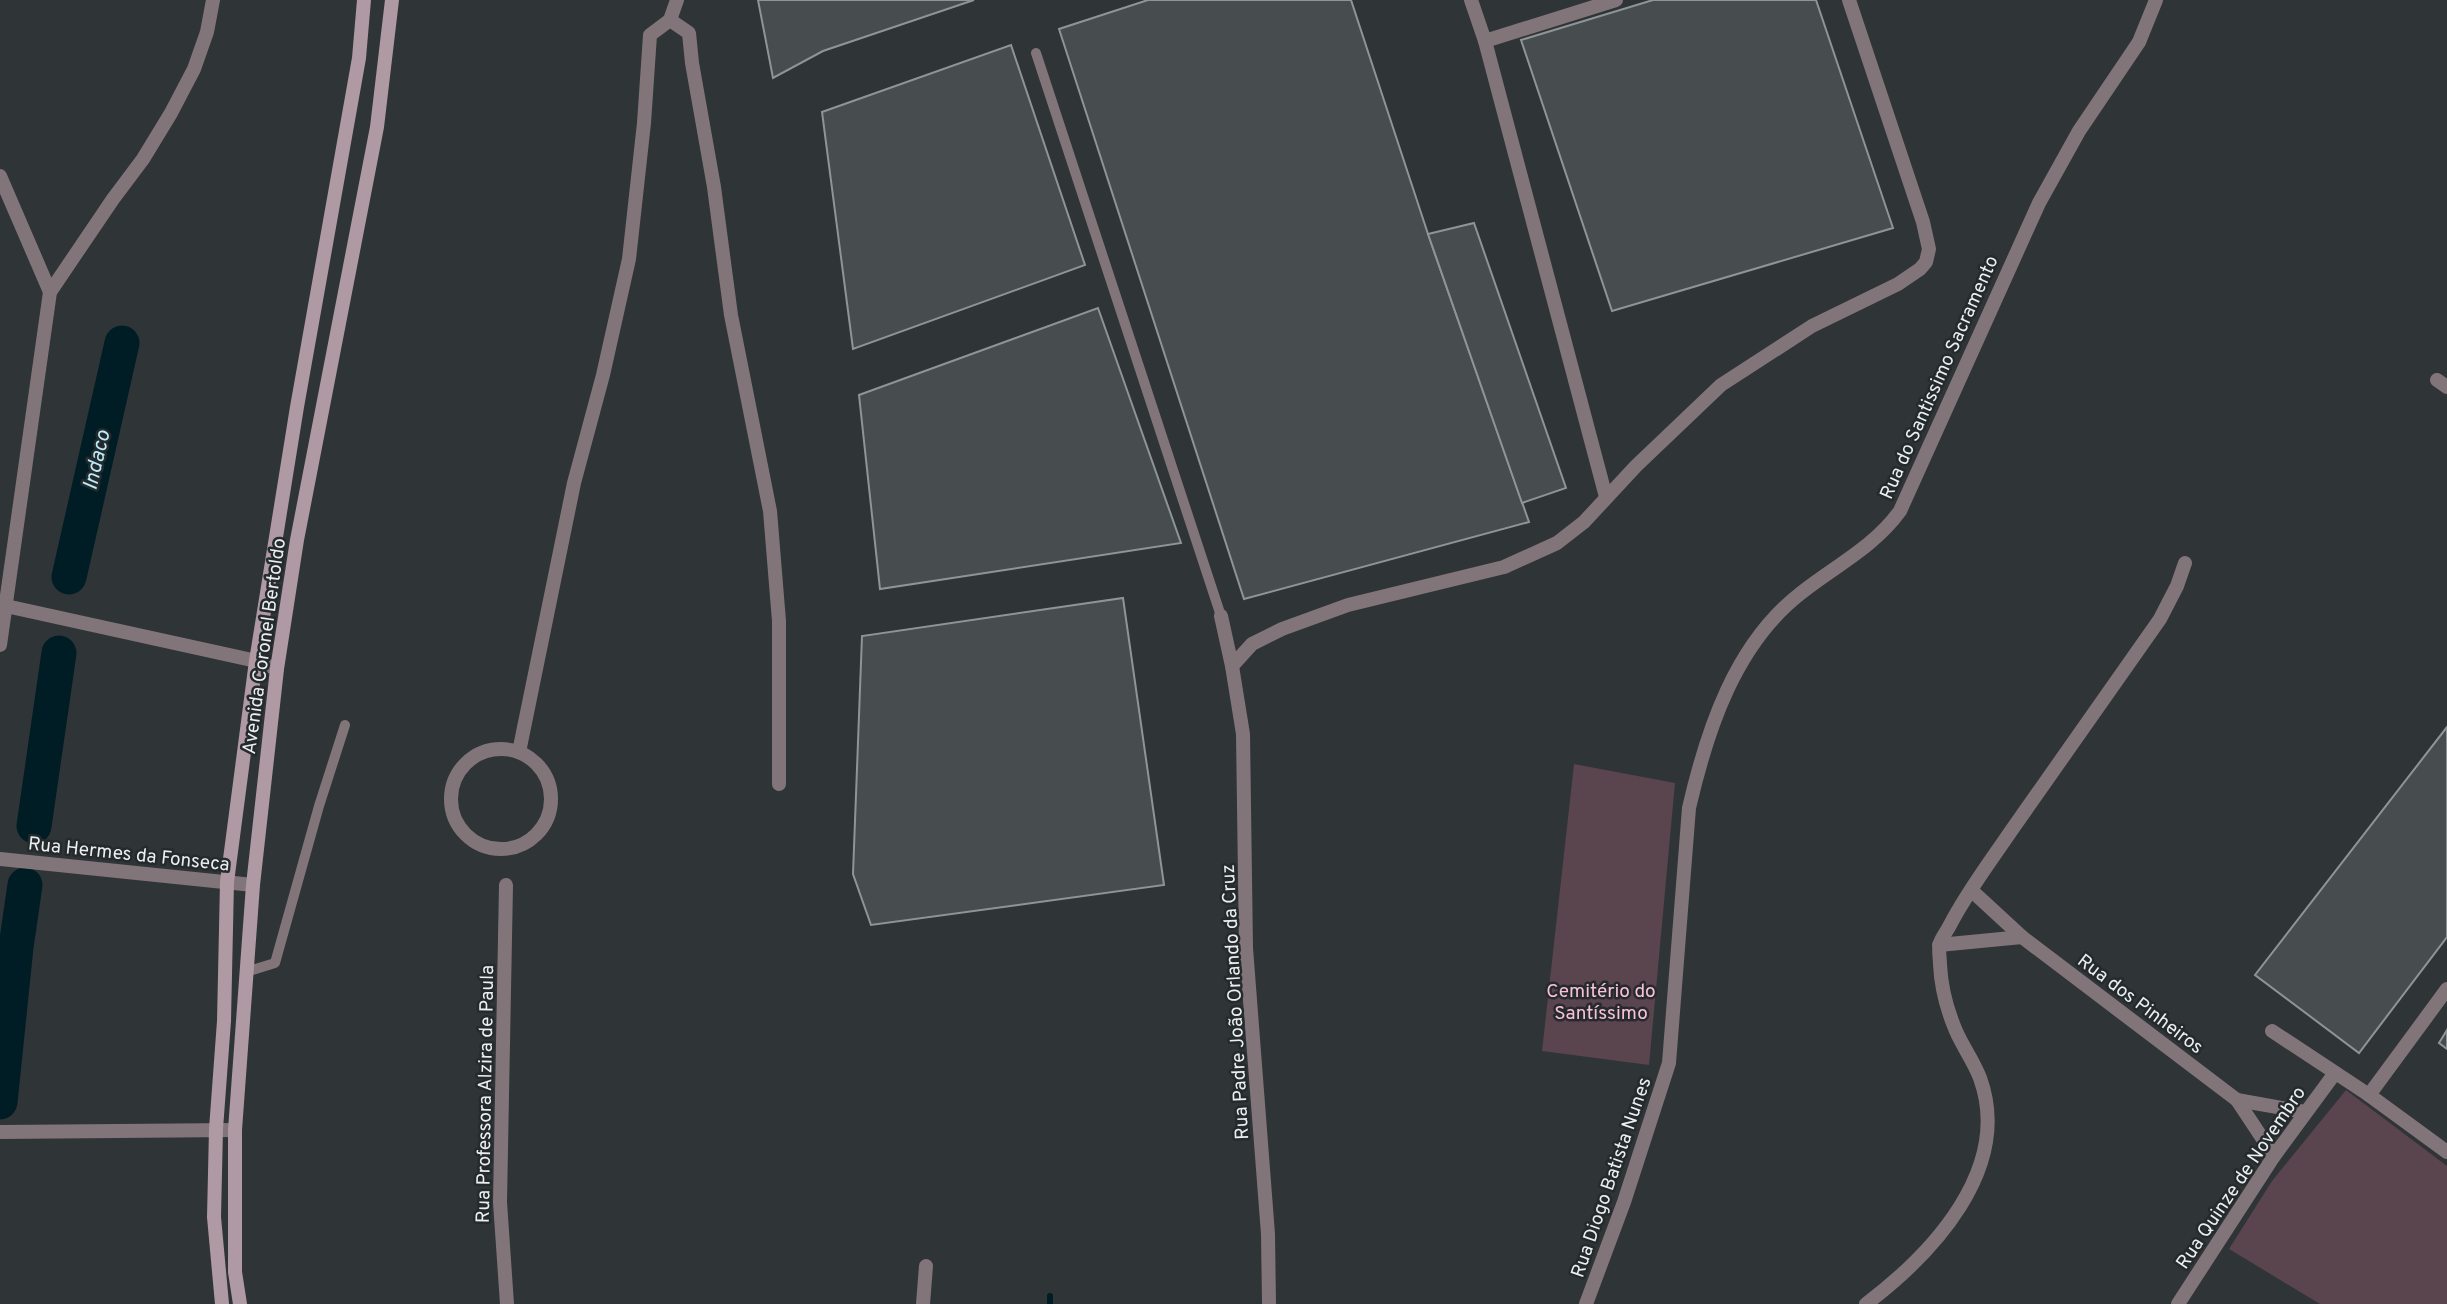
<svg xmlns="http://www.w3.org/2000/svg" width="2447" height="1304" font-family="Overpass,sans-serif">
  <rect width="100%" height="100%" fill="#2f3436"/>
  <g fill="#5a444d">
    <polygon points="1574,764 1675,783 1649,1065 1542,1051"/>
    <polygon points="2346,1090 2447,1166 2447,1304 2320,1304 2229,1249 2272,1181"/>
  </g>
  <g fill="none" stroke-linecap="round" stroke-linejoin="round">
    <polyline stroke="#001d25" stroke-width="6" points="1050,1304 1050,1296"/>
    <g stroke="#001d25" stroke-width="35">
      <polyline points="69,577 122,343"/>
      <polyline points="34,826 59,653"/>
      <polyline points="0,1102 16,947 25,885"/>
    </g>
  </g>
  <g fill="#474d4f" stroke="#8e9497" stroke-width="2">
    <polygon points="758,0 974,0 823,51 773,78"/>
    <polygon points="1148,0 1351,0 1428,234 1529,522 1244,599 1059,29"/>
    <polygon points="1653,0 1816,0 1893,228 1612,311 1521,40"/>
    <polygon points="1011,45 1085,265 853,349 822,112"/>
    <polygon points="1474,223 1566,488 1522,503 1428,234"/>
    <polygon points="1098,308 1181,543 880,589 859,395"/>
    <polygon points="1123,598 1164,885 871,925 853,874 862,636"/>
    <polygon points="2447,727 2447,937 2359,1053 2255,975"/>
    <polygon points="2447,1030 2447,1049 2439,1043"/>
  </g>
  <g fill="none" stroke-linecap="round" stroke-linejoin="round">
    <g stroke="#82757a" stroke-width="10">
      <polyline points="1036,53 1221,616"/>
      <polyline points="249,971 275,963 319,806 345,725"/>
    </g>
    <g stroke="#82757a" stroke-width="14">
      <polyline points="1471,0 1485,41 1616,0"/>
      <polyline points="670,20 689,33 692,63 714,187 731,315 770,511 779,621 779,784"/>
      <polyline points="1485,41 1606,497"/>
      <polyline points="0,176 50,292"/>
      <polyline points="2437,380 2447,387"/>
      <polyline points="6,606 256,661 277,669"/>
      <polyline points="1221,616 1232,666 1243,734 1246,948 1268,1234 1269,1304"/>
      <polyline points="0,645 50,292 113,199 143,159 171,113 194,69 207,32 213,0"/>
      <polyline points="1232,666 1252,644 1282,629 1348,605 1504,567 1557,543 1584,522 1636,466 1721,385 1812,326 1898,284 1920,269 1926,262 1929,249 1923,222 1849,0"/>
      <circle cx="501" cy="799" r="50"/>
      <polyline points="519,752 574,483 603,375 629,259 644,123 650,35 670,20 677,0"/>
      <polyline points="0,859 253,885"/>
      <polyline points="506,885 500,1202 507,1304"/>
      <polyline points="1971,890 2022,937 2237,1100 2274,1156"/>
      <polyline points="1939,945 2022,937"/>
      <polyline points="2272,1031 2369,1095 2447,1152"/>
      <polyline points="2369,1095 2447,989"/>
      <polyline points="2237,1100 2305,1112"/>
      <polyline points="0,1132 235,1130"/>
      <polyline points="923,1304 926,1266"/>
      <path d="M1586 1304 1624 1202 1669 1063 1689 808C1707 730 1735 644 1801 593 1835 566 1874 547 1900 511L2039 203 2079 131 2139 42 2156 0"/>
      <path d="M1866 1304C1932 1254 2013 1169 1980 1078 1974 1062 1963 1047 1956 1031 1947 1010 1941 987 1940 964 1940 958 1938 949 1940 943 1942 937 1947 931 1950 925 1967 892 1990 862 2011 831 2060 761 2110 690 2160 619L2177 586 2185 563"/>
      <polyline points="2178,1304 2274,1156 2335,1073"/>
    </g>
    <g stroke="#af99a2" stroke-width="14">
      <polyline points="222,1304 214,1217 216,1129 224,1021 227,882 256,661 297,407 359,58 364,0"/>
      <polyline points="240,1304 235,1272 235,1130 253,885 277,669 297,540 377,127 392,0"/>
    </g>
  </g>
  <g text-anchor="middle" stroke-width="5" stroke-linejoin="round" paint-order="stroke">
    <g font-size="19" fill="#ebeff0" stroke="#252a2c">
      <text transform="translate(1938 377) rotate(-66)" y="7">Rua do Santissimo Sacramento</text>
      <text transform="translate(263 646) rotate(-82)" y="7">Avenida Coronel Bertoldo</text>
      <text transform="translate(129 853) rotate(6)" y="7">Rua Hermes da Fonseca</text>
      <text transform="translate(1234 1002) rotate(-93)" y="7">Rua Padre João Orlando da Cruz</text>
      <text transform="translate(2141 1003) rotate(37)" y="7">Rua dos Pinheiros</text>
      <text transform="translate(484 1094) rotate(-89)" y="7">Rua Professora Alzira de Paula</text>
      <text transform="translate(1610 1177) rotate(-71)" y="7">Rua Diogo Batista Nunes</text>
      <text transform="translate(2240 1177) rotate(-56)" y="7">Rua Quinze de Novembro</text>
    </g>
    <g font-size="19" fill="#fac1d9" stroke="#252a2c">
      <text x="1601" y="997">Cemitério do<tspan x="1601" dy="22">Santíssimo</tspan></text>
    </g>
    <g font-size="21" font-style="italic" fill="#baedfd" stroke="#252a2c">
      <text transform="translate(96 460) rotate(-77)" y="7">Indaco</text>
    </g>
  </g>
</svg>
